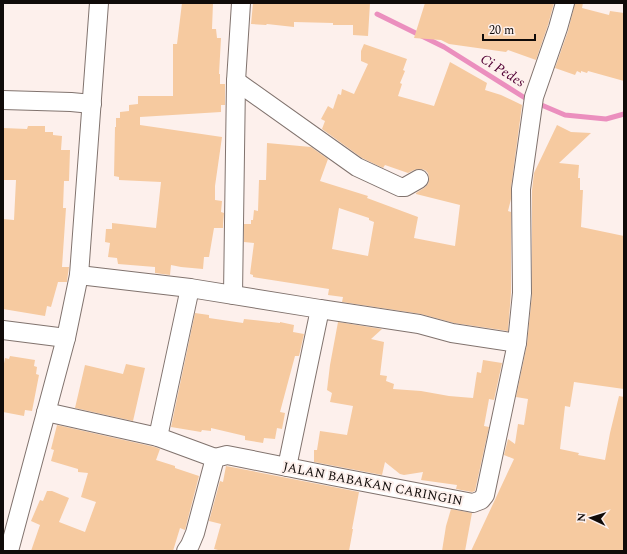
<svg xmlns="http://www.w3.org/2000/svg" width="627" height="554" font-family="Spectral,serif">
  <rect width="100%" height="100%" fill="#fdf0ec"/>
  <g fill="none" stroke-linecap="round" stroke-linejoin="round">
    <polyline stroke="#eb8fbe" stroke-width="5" points="377,14 444,47 525,98 565,115 606,119 624,114"/>
  </g>
  <g fill="#f6caa0" fill-rule="evenodd">
    <polygon points="182,3 213,3 212,29 216,29 217,38 221,38 219,74 220,74 220,84 225,84 225,105 221,105 221,112 140,117 140,125 222,137 215,186 215,200 222,201 221,212 224,213 223,224 223,228 214,228 209,257 204,257 203,269 181,267 171,265 170,275 155,273 155,267 118,264 117,258 108,257 110,243 105,242 106,229 112,229 112,223 156,228 161,182 119,180 119,177 114,176 115,127 116,127 116,118 120,118 120,112 129,111 129,105 138,104 138,96 173,96 173,44 177,44"/>
    <polygon points="253,3 370,3 368,36 353,35 353,25 333,25 333,23 294,22 294,27 267,24 266,25 251,24"/>
    <polygon points="425,3 554,3 548,25 536,60 508,50 506,52 449,44 441,40 414,38"/>
    <polygon points="575,3 583,3 582,8 609,15 610,11 624,13 624,81 588,71 587,73 581,71 581,73 577,71 575,75 555,68 568,31"/>
    <path d="M364 44 407 59 403 70 405 71 400 83 402 84 398 96 434 106 450 62 487 83 485 90 501 95 522 105 511 188V199L508 211 511 212V293L508 331 454 323 421 314 342 302 343 297 328 295 329 289 253 277V275L250 274 254 243 244 242V224H251V220H253L254 210 258 211 259 180H266L267 143 311 147 328 159 320 181 368 196 367 198 418 217 414 238 455 246 460 205 416 194V193L424 188 428 184 429 179 428 173 425 170 419 169 414 170 408 173 385 165 383 168 362 158 322 129 325 121 321 119 328 106 333 109 338 94 341 95 342 89 354 94 368 64 361 61V51ZM339 208 369 218V220L374 222 368 256 332 249Z"/>
    <polygon points="557,125 571,132 591,133 559,163 579,165 578,178 580,178 580,190 583,190 581,227 624,236 624,389 574,382 570,407 565,406 560,449 579,453 578,455 605,460 610,433 619,396 624,397 624,551 471,551 514,459 504,455 508,439 515,444 518,424 524,425 528,399 516,397 527,344 532,294 532,190 534,173"/>
    <polygon points="28,126 45,126 45,132 53,132 53,135 62,136 61,150 70,150 69,181 64,181 63,208 66,208 62,267 69,267 67,281 67,282 58,282 51,307 47,306 45,316 3,309 3,219 14,220 16,180 3,180 3,128 27,129"/>
    <polygon points="195,313 209,315 209,318 243,323 244,319 280,323 280,322 294,325 293,332 304,334 299,356 295,356 280,412 285,413 282,429 277,428 275,439 264,438 263,443 245,440 245,436 211,428 211,431 202,430 201,432 171,427"/>
    <polygon points="338,322 382,329 371,339 384,342 380,375 387,376 386,381 394,384 393,389 421,391 449,396 473,398 477,372 481,373 483,360 502,363 494,400 489,399 484,426 489,427 475,491 472,492 456,489 457,485 421,480 423,472 404,475 400,474 385,462 382,475 314,462 314,450 317,450 320,431 347,435 353,406 330,402 332,393 327,390 330,365"/>
    <polygon points="10,356 35,360 34,366 37,367 36,374 39,375 32,411 25,410 24,416 3,412 3,369 5,358 9,359"/>
    <polygon points="126,364 145,368 133,421 75,408 85,365 123,374"/>
    <polygon points="57,425 155,447 160,449 156,460 175,466 175,468 199,476 185,530 180,528 173,551 31,551 40,525 31,521 40,500 43,501 47,491 52,491 69,498 59,522 85,532 96,502 81,497 88,473 78,472 78,469 51,461 54,450 51,449"/>
    <polygon points="226,466 359,492 352,529 353,529 349,551 222,551 214,549 221,524 209,521 220,481 223,482"/>
    <polygon points="451,509 472,513 465,551 442,551 446,526"/>
  </g>
  <g fill="none" stroke-linecap="round" stroke-linejoin="round">
    <defs>
      <g id="minor">
        <polyline points="236,81 357,167 400,187 405,187 419,179"/>
        <polyline points="3,100 71,102 92,104"/>
        <polyline points="79,275 190,288 320,309 287,467"/>
        <polyline points="233,295 236,81 241,3"/>
        <polyline points="320,309 419,324 452,333 517,343"/>
        <polyline points="3,330 66,338"/>
        <polyline points="46,412 158,437 215,458"/>
        <polyline points="158,437 190,288"/>
        <polyline points="9,551 66,338 79,275 99,3"/>
        <polyline points="186,551 190,545 195,533 215,458 227,455 332,476 473,503 481,500 485,495 517,343 522,293 521,189 534,97 558,28 565,3"/>
      </g>
    </defs>
    <use href="#minor" stroke="#81736e" stroke-width="20"/>
    <use href="#minor" stroke="#fff" stroke-width="18"/>
  </g>
  <g text-anchor="middle" stroke-width="4" stroke-linejoin="round" paint-order="stroke">
    <g font-size="13" fill="#100b09" stroke="#fdf0ec">
      <text transform="translate(373 483) rotate(11)" y="5">JALAN BABAKAN CARINGIN</text>
    </g>
    <g font-size="14" font-style="italic" fill="#520034" stroke="#fdf0ec">
      <text transform="translate(503 70) rotate(32)" y="5">Ci Pedes</text>
    </g>
  </g>
  <rect width="627" height="554" fill="none" stroke="#100b09" stroke-width="8"/>
  <g transform="translate(591 518) rotate(274)" stroke="#fdf0ec" stroke-width="3" paint-order="stroke">
  <path d="M0-3L7 15L0 10L-7 15Z" fill="#100b09"/>
  <text y="-6" font-size="11" font-weight="bold" text-anchor="middle" fill="#100b09">N</text>
  </g>
  <path d="M483 34v6h52v-6" fill="none" stroke="#100b09" stroke-width="2"/>
  <text x="489" y="34" font-size="12" fill="#100b09" stroke="#fdf0ec" stroke-width="3" paint-order="stroke">20 m</text>
</svg>
